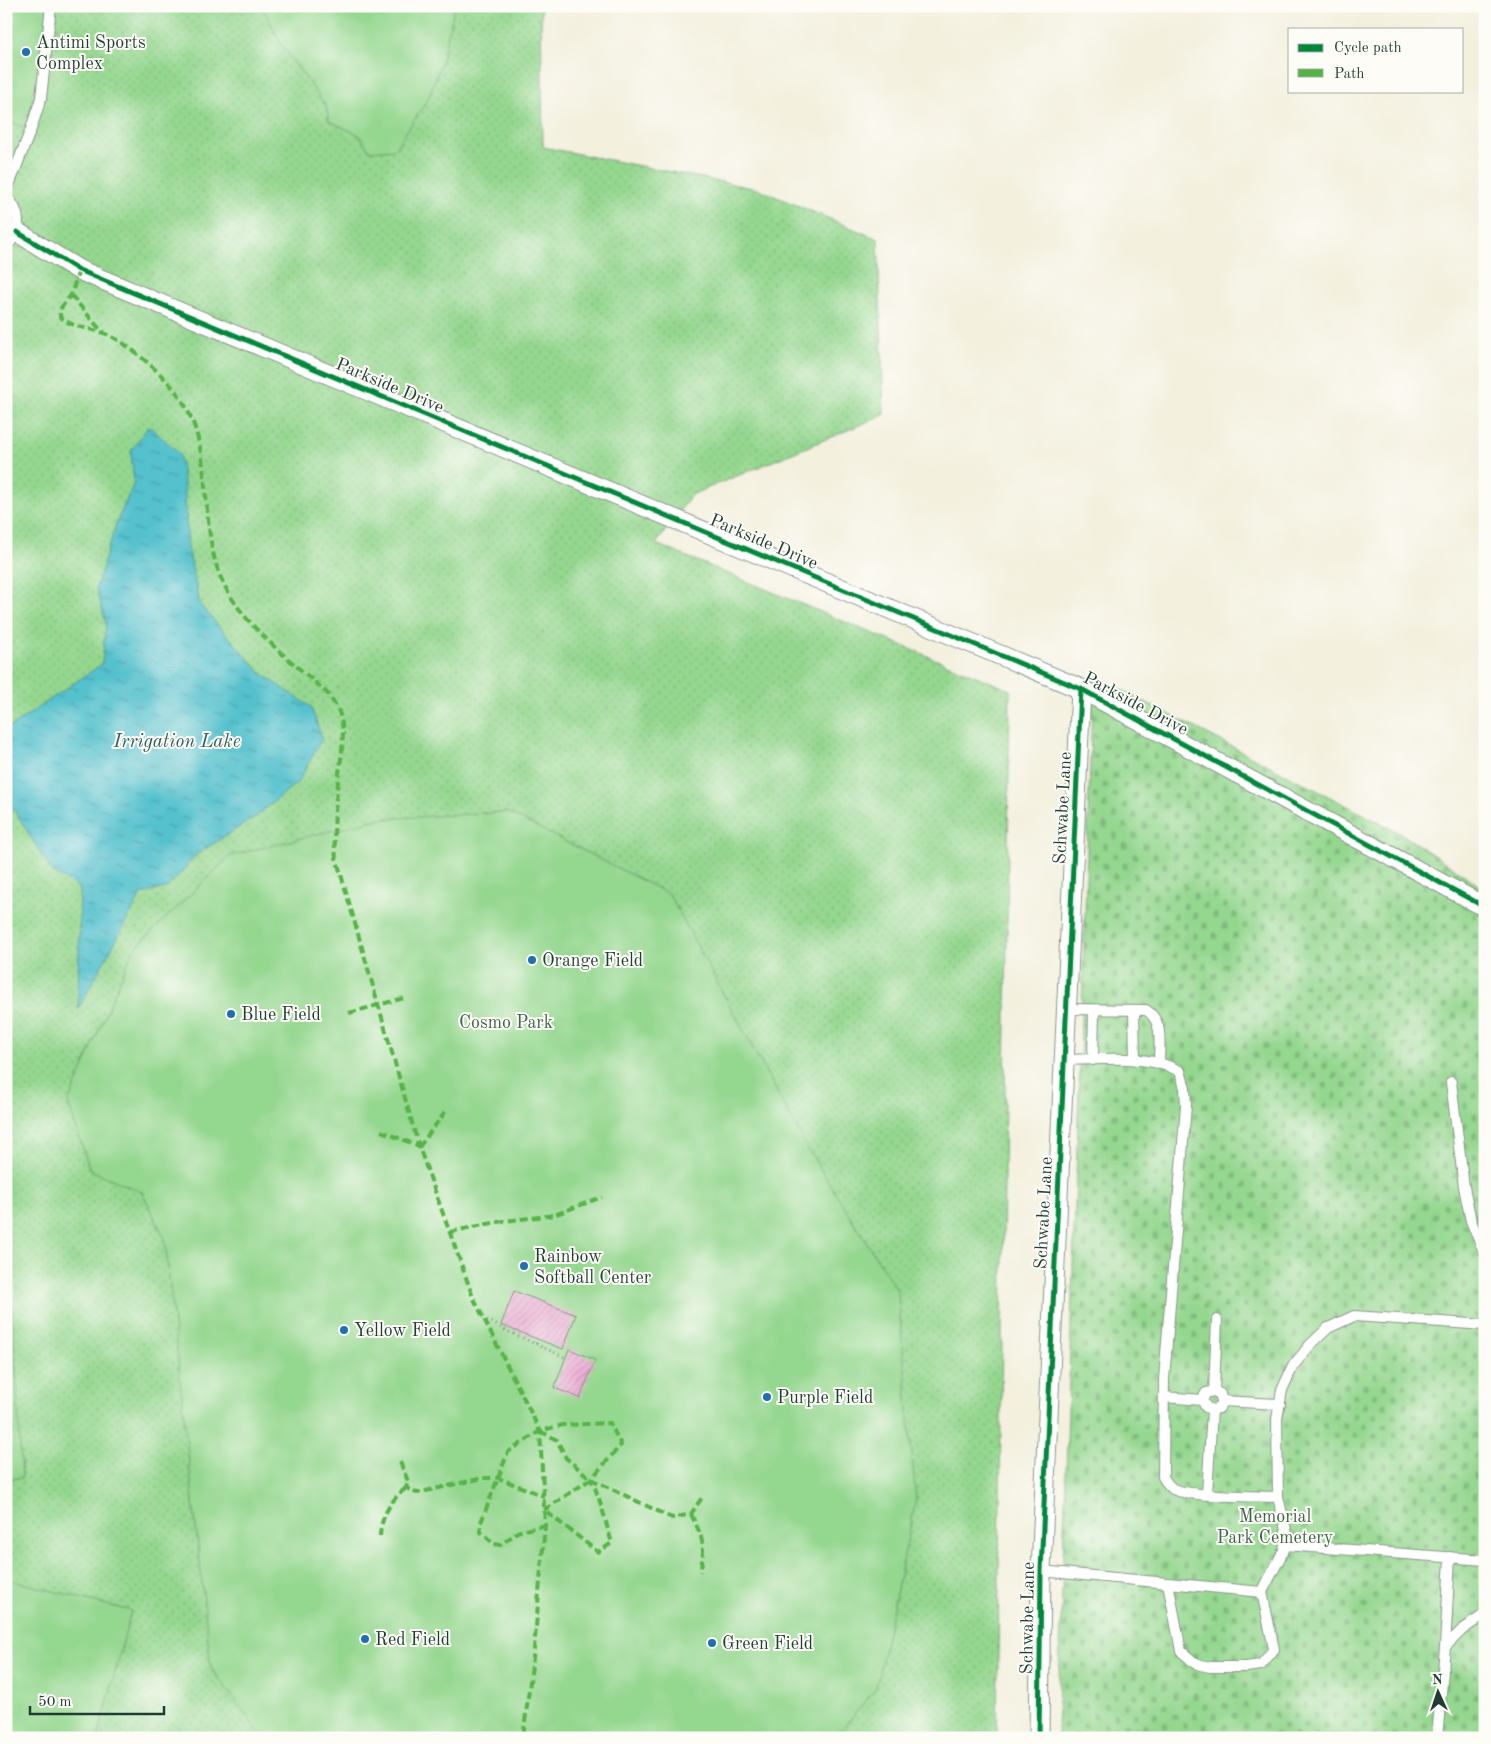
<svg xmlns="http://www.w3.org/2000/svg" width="1491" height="1744" font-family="'Old Standard TT',serif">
  <defs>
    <pattern id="cemetery-stones" width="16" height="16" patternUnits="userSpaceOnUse" patternTransform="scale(1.25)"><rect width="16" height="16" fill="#94d78f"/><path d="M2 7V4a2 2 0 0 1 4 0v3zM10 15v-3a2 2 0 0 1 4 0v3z" fill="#7fb97c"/></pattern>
    <pattern id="park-dots" width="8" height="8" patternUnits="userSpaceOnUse" patternTransform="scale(1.25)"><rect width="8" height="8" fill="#94d78f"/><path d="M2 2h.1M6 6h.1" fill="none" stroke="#7fb97c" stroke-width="1.8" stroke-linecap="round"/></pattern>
    <pattern id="water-ripples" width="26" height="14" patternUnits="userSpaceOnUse" patternTransform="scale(1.25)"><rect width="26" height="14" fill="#54c1cd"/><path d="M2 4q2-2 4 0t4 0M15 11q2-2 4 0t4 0" fill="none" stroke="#459ea7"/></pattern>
    <pattern id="building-hatch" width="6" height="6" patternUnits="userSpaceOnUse" patternTransform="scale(1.25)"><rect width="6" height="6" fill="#eba9d3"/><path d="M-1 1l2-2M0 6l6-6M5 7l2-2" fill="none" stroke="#be8bac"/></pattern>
  </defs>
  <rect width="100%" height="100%" fill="#fdfcf7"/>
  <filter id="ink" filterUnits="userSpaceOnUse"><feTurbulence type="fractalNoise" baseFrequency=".02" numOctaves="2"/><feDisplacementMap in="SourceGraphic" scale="10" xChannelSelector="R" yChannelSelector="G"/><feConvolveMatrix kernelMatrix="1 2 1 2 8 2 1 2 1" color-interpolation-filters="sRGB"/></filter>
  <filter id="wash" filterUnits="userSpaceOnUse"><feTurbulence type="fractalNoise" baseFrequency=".0096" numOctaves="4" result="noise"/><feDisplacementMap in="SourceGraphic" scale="20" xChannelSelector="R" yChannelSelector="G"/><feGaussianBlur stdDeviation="1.12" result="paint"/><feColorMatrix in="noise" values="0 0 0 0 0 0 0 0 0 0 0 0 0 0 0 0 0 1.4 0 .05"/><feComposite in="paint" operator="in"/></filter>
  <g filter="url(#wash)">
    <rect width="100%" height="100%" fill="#f3f0de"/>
    <polygon fill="url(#cemetery-stones)" stroke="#5a8a62" points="1093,675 1400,833 1485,889 1485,1738 1057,1738"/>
    <polygon fill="url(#park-dots)" stroke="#5a8a62" points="6,6 541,6 543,147 758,189 878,239 884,415 691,495 656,544 1010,690 997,1738 6,1738"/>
    <g fill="#94d78f" stroke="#5a8a62">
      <polygon points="6,6 51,6 31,129 6,121"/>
      <polygon points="262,6 455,6 442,60 428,99 395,149 370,151 359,135 329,121 326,106 281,44"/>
      <polygon points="507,812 669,894 809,1151 898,1292 916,1500 876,1688 835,1738 263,1738 211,1668 165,1239 142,1192 90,1170 68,1103 133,950 230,856 378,819"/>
      <polygon points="6,1196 22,1478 6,1479"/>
      <polygon points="6,1579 131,1611 98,1738 6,1738"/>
    </g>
    <polygon fill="url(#water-ripples)" stroke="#3a7f80" points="149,426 179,453 184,483 188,547 200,605 262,674 311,707 322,738 299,781 255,817 197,854 168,887 141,895 78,1009 80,888 52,872 6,796 6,730 102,664 106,623 96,588 116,524 134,483 131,451"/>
    <g id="blocks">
      <g fill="url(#building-hatch)">
        <polygon points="514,1291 576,1315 563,1349 501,1325"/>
        <polygon points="569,1349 595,1360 580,1398 554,1388"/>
      </g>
    </g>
  </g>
  <g filter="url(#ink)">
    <use href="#blocks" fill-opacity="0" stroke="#899689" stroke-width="1"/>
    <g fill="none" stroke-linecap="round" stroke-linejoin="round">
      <defs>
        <g id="lane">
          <polyline points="6,193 31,129 41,98 51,6"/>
          <path d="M6 196C22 212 22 231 6 247"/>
          <path d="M1067 1009 1146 1010C1164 1021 1159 1044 1159 1063"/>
          <polyline points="1134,1010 1135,1060"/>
          <path d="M1064 1060C1102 1060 1145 1053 1180 1071L1185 1088 1186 1105 1164 1379 1163 1477C1166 1482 1169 1486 1173 1489 1188 1497 1257 1496 1278 1497"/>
          <polyline points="1093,1060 1094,1010"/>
          <polyline points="1451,1082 1464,1187 1471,1221 1485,1254"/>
          <polyline points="1214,1391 1217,1320"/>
          <polyline points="1164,1397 1202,1400 1206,1393 1214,1391 1220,1394 1222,1401 1219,1408 1212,1410 1206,1407 1202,1400"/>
          <polyline points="1222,1401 1280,1404"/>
          <polyline points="1207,1494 1212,1410"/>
          <polyline points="1285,1545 1485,1560"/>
          <polyline points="1041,1571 1262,1592 1284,1550 1287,1534 1278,1497 1277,1419 1282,1390 1293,1366 1310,1345 1328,1328 1354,1316 1485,1325"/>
          <polyline points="1168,1583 1181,1651 1196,1664 1210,1667 1246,1667 1261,1665 1274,1649 1262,1592"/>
          <polyline points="1445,1647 1450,1557"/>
          <polyline points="1437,1738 1445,1647 1462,1630 1485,1614"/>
        </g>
        <g id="street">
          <polyline points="17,232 79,270 1081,689 1485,907"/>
          <polyline points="1039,1738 1041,1571 1081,689"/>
        </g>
      </defs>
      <use href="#lane" stroke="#899689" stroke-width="12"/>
      <use href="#street" stroke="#899689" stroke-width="21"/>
      <g stroke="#899689" stroke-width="3" stroke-dasharray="1 4" stroke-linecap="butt">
        <polyline points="483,1317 507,1331 536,1344 538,1339"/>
        <polyline points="536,1344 566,1358"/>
      </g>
      <use href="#lane" stroke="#fff" stroke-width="10"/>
      <use href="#street" stroke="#fff" stroke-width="19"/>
      <g stroke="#55b346" stroke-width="4" stroke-dasharray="8 4" stroke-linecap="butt">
        <polyline points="267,6 281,9 292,6"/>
        <path d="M79 270 71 295 60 309V317C77 330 90 327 109 335 128 344 159 371 173 388 217 440 197 513 219 573 239 625 290 658 329 695 332 701 337 706 339 712 346 731 342 753 339 773 336 801 332 828 336 857L419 1147 473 1297 540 1431 545 1525 534 1649 523 1738"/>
        <polyline points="71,295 98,327 104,332"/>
        <polyline points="349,1013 404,998"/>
        <polyline points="381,1131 419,1146"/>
        <polyline points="419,1147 446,1111"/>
        <polyline points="450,1232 497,1222 554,1215 602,1197"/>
        <path d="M540 1431 557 1440 566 1458 591 1479 544 1510 598 1552 612 1543C605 1521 601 1499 591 1479"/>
        <polyline points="400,1462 408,1481 406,1488 417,1493 483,1478 498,1478 544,1496"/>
        <polyline points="591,1479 672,1518 691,1514 703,1496"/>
        <path d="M691 1514C703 1539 706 1544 700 1572"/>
        <polyline points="545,1525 517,1532 501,1545 494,1544 481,1532 480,1525 508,1452 540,1431 563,1425 610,1423 621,1445 591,1479"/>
        <path d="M380 1536C381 1516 391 1500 406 1488"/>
      </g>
      <defs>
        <g id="cycleway">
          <polyline points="17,232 79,270 1081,689 1485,907"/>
          <polyline points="1039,1738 1041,1571 1081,689"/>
        </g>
      </defs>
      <use href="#cycleway" stroke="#fdfcf7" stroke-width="8"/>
      <use href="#cycleway" stroke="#00873e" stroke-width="5"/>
    </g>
  </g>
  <g fill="#1f6fb2" stroke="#fdfcf7" stroke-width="2">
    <circle cx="26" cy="52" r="5"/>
    <circle cx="532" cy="960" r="5"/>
    <circle cx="231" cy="1014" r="5"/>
    <circle cx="524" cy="1266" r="5"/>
    <circle cx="344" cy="1330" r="5"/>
    <circle cx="767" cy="1397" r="5"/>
    <circle cx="365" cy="1639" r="5"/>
    <circle cx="712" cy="1643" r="5"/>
  </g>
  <g text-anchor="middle" stroke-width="4" stroke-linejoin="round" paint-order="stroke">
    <g font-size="18" fill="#1f3d34" stroke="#fdfcf7" text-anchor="start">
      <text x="36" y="48">Antimi Sports<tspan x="36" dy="21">Complex</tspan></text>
      <text x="542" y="966">Orange Field</text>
      <text x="241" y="1020">Blue Field</text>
      <text x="534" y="1262">Rainbow<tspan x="534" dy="21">Softball Center</tspan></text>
      <text x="354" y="1336">Yellow Field</text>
      <text x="777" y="1403">Purple Field</text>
      <text x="375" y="1645">Red Field</text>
      <text x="722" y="1649">Green Field</text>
    </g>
    <g font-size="18" fill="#1f3d34" stroke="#fdfcf7">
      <text transform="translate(390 385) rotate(23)" y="6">Parkside Drive</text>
      <text transform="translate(764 541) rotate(23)" y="6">Parkside Drive</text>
      <text transform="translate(1136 703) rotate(28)" y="6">Parkside Drive</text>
      <text transform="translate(1062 808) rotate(-87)" y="6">Schwabe Lane</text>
      <text transform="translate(1043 1213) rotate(-87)" y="6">Schwabe Lane</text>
      <text transform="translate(1027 1618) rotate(-89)" y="6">Schwabe Lane</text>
    </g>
    <g font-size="18" fill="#3c644b" stroke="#fdfcf7">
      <text x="506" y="1028">Cosmo Park</text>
      <text x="1275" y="1522">Memorial<tspan x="1275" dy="21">Park Cemetery</tspan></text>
    </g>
    <g font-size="19" font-style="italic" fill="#2c5e5a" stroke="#fdfcf7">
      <text x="177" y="747">Irrigation Lake</text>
    </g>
  </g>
  <rect width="1491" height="1744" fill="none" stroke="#fdfcf7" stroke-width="25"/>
  <rect x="1288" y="28" width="175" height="65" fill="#fdfcf7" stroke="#a4b0a9"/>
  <rect x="1298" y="44" width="25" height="8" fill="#00873e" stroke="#a4b0a9"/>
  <text x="1334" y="52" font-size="15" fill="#1f3d34">Cycle path</text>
  <rect x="1298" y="69" width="25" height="8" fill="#55b346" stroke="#a4b0a9"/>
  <text x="1334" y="78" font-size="15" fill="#1f3d34">Path</text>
  <g transform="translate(1438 1692) rotate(357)" stroke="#fdfcf7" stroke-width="4" paint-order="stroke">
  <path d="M0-4L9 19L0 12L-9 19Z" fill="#1f3d34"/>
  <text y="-8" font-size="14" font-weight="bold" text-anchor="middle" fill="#1f3d34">N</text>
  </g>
  <path d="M30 1706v8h134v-8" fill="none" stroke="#1f3d34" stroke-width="2.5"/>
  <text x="38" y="1706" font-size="15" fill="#1f3d34" stroke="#fdfcf7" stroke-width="4" paint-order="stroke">50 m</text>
</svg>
